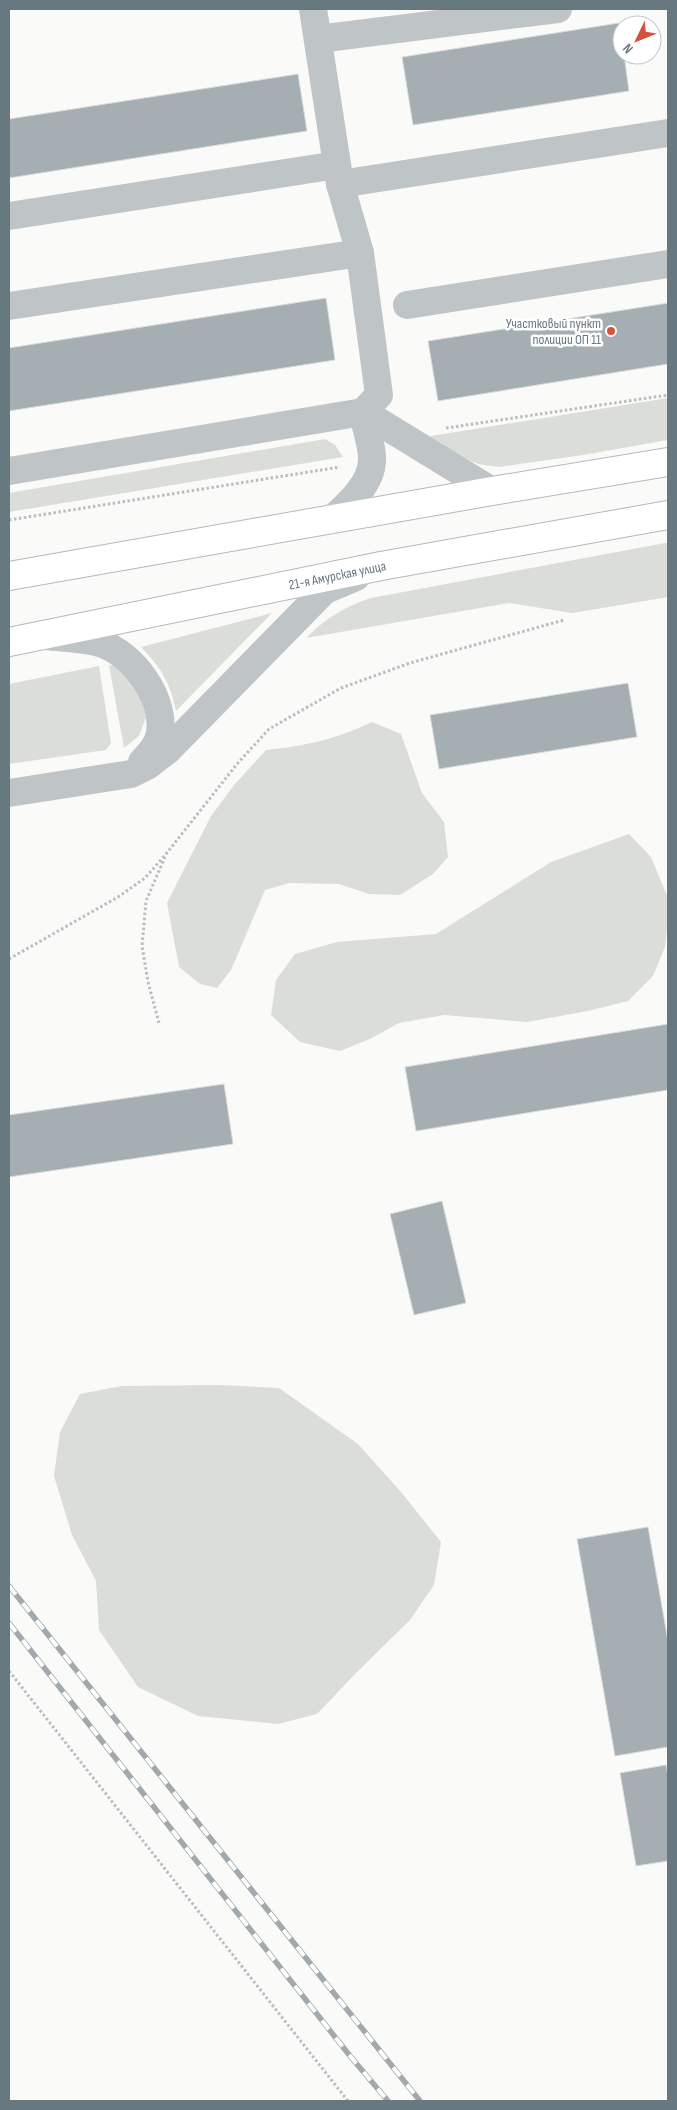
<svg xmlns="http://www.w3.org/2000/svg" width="677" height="2110" font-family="'Sofia Sans Condensed',sans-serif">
  <rect width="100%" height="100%" fill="#fafaf8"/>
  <g fill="#dbded8">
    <polygon points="668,398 668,440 583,455 499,467 478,464 455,454 425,437"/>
    <polygon points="325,439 335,445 343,457 9,512 9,493"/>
    <path d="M665 543H668V597L572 613 509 603 306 638C325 619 345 606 371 598Z"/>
    <path d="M272 613 176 711C170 682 161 668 141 647Z"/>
    <polygon points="109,665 119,667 138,684 146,717 139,736 124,748"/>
    <polygon points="99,666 111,743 106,750 9,764 9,684"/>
    <path d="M372 722 401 734 422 793 444 822 448 857 433 874 400 895 369 894 339 884 289 883 265 890 231 970 217 988 200 984 179 967 167 903 211 816 235 784 266 750C305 746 337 739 372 722Z"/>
    <polygon points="629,834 651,857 668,898 668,919 665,947 653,976 628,1001 588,1011 527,1022 444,1015 399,1023 370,1039 340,1051 300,1042 271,1015 276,980 295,954 337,942 436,934 551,862"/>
    <polygon points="221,1385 279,1388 358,1444 401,1492 441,1542 434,1585 410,1620 357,1672 317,1714 278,1724 198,1716 138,1687 99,1630 96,1581 72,1535 54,1476 60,1432 80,1394 122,1386"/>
  </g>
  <g fill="#a5aeb2" stroke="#dcdcda">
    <polygon points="619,23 622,55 624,55 629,91 413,125 402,57"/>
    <polygon points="298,74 307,131 9,178 9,119"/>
    <polygon points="326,298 335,360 9,411 9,348"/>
    <polygon points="668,303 668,364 438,401 428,341"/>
    <polygon points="628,683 637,737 439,769 430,715"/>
    <polygon points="668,1024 668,1090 416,1131 405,1067"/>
    <polygon points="224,1084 233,1144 9,1177 9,1115"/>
    <polygon points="442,1201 466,1303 414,1315 390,1214"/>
    <polygon points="648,1527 668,1641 668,1747 615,1756 577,1539"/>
    <polygon points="666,1765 668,1776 668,1861 636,1866 620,1773"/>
  </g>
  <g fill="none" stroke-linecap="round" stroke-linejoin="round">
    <defs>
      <g id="major">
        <polyline points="9,576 492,491 668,462"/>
        <path id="s1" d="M9 642 381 566 668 515"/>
      </g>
    </defs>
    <use href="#major" stroke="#b3b9bc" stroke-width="30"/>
    <g stroke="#babec0" stroke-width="3" stroke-dasharray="2.5 2.5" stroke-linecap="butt">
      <polyline points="446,428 668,395"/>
      <polyline points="9,520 340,467"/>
      <polyline points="9,959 118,897 145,878 166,854 237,764 269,729 341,688 410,663 564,620"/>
      <polyline points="159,1023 148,982 142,946 146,901 165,857"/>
      <polyline points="9,1671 348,2101"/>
    </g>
    <g stroke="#bfc4c7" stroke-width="28">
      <polyline points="318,39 558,9"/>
      <polyline points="340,184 668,133"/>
      <polyline points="9,216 337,165"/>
      <polyline points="407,305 668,264"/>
      <polyline points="9,306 360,253"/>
      <polyline points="363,412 492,491"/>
      <polyline points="9,471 363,412 379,395 360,253 340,184 313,9"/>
      <path d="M333 518C349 504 373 482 372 458 372 444 365 427 363 412"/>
      <path d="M46 636C63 638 83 638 100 643 133 654 165 697 160 733 158 745 150 753 142 762"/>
      <polyline points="9,793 131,774 147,766 168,750 325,590 356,577"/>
    </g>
    <use href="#major" stroke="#fff" stroke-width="28"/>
    <defs>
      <g id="rail">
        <polyline points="9,1586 420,2101"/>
        <polyline points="9,1623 350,2056 388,2101"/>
      </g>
    </defs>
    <use href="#rail" stroke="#a2a9ad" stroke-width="5.5"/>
    <use href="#rail" stroke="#fff" stroke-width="4" stroke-dasharray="11" stroke-linecap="butt"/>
  </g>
  <circle fill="#d4523e" stroke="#fff" stroke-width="2" cx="611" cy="331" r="5"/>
  <g text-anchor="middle" stroke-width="5" stroke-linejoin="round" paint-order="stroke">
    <g font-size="14" fill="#677880" stroke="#fff" text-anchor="end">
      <text x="601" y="328">Участковый пункт<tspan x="601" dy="16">полиции ОП 11</tspan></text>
    </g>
    <g font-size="14" fill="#677880" stroke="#fff">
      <text dy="5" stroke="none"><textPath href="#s1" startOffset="335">21-я Амурская улица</textPath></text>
    </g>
  </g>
  <rect width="677" height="2110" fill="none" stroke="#677880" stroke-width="20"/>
  <g transform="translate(637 40) rotate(227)"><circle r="24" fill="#ffffff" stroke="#c2c9cc"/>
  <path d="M0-4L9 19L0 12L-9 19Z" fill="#d4523e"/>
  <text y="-8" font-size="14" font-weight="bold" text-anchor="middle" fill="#677880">N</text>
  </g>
</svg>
